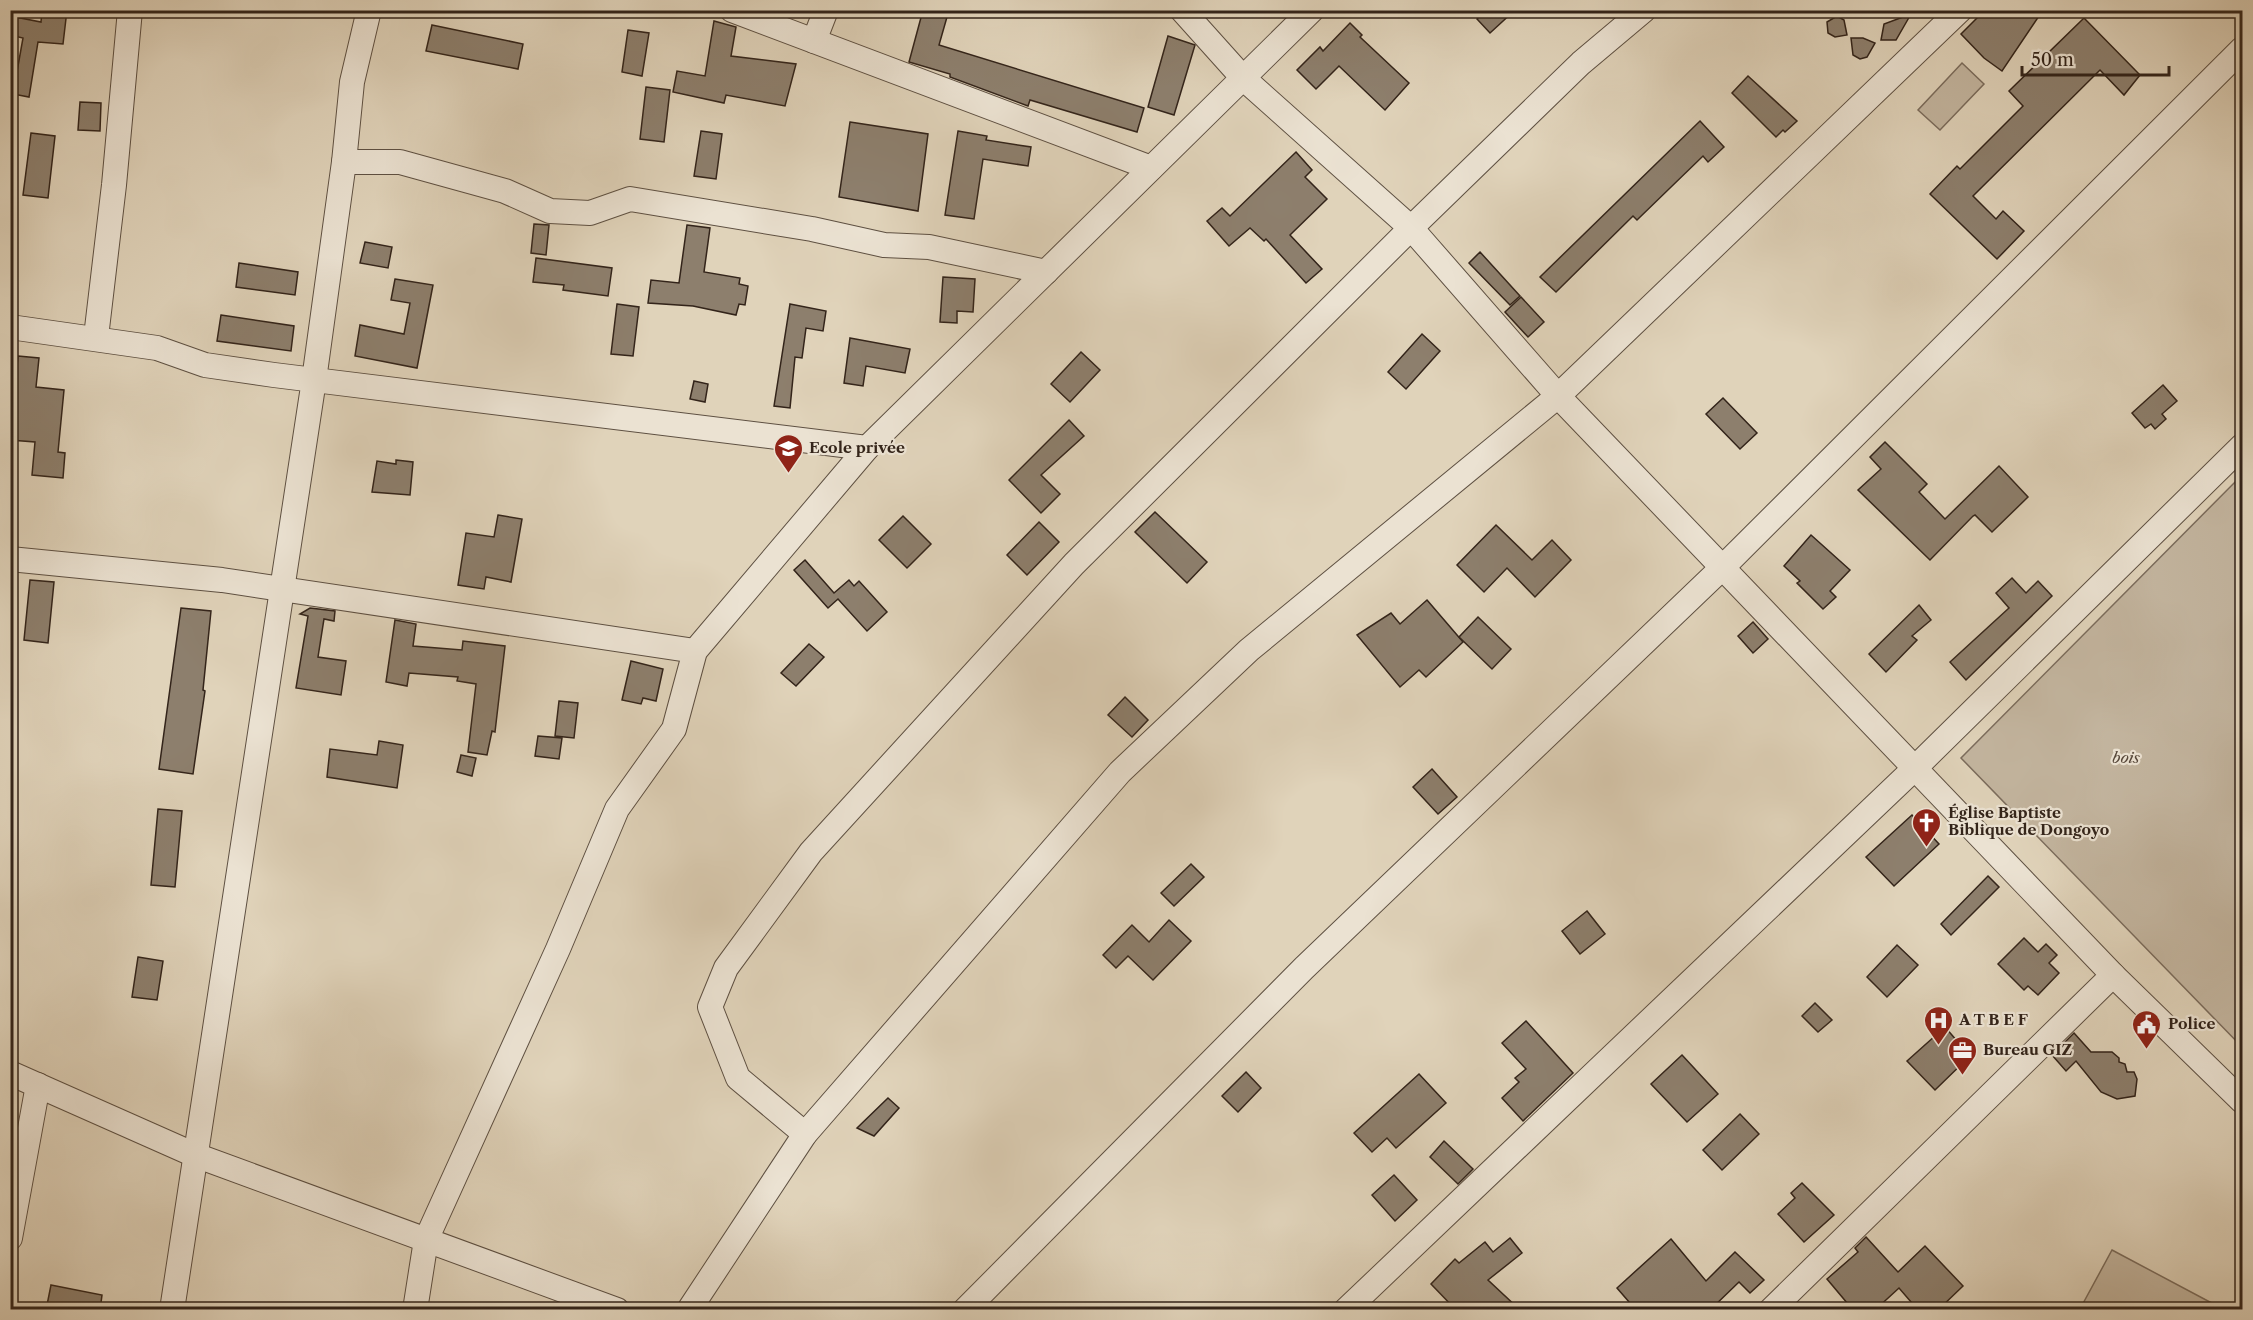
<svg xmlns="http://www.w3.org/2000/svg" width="2253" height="1320" font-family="'Libre Caslon Text',serif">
  <rect width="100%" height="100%" fill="#e0d3ba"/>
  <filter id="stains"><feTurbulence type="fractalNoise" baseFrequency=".00333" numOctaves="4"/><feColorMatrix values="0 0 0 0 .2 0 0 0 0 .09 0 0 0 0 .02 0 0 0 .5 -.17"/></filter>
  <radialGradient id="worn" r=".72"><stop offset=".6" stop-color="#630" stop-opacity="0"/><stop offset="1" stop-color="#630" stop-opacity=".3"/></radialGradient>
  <g fill="#c3b59f" stroke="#7b6c5c" stroke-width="1.5">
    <polygon points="1962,63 1984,84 1940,130 1918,110"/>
    <polygon points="2242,475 2242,1047 1961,758"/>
    <polygon points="2112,1250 2223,1309 2080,1309"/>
  </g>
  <g fill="#8d7f6d" stroke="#33241a" stroke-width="1.5">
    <polygon points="42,10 67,10 63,44 38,42 29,97 13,94 23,38 10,35 10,16 41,22"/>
    <polygon points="923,10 949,10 939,45 1144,108 1137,132 1030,100 1028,106 950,77 950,74 909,62"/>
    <polygon points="1485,10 1515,10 1490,33 1477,19"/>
    <polygon points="1985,10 2043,10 2002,71 1984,58 1961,34"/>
    <polygon points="1911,14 1896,40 1881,40 1884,24"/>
    <polygon points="1837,16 1844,20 1847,35 1835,37 1828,33 1827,22"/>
    <polygon points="2084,18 2140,75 2124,95 2100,70 1973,196 1996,219 2003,211 2024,231 1997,259 1930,194 1957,166 1960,169 2023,106 2009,91"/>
    <polygon points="714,21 736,27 731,56 796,64 785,106 726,95 724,103 673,92 677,71 705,76"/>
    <polygon points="1350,23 1362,35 1360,37 1409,83 1385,110 1339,66 1316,89 1297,70 1320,47 1323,51"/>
    <polygon points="432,25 523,44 518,69 426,51"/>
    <polygon points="628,30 649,33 642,76 622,72"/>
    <polygon points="1168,36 1195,45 1174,115 1148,107"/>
    <polygon points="1851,38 1863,38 1875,43 1867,57 1860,59 1853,55"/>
    <polygon points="1748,76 1797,121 1785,132 1783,130 1776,137 1732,93"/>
    <polygon points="646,87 670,90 664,142 640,139"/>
    <polygon points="80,102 101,103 100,131 78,130"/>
    <polygon points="1700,121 1724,147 1708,162 1703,156 1637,220 1633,216 1556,292 1540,277"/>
    <polygon points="850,122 928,134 918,211 839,197"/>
    <polygon points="701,131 722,134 716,179 694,176"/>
    <polygon points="958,131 987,136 986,140 1031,147 1028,166 983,159 974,219 945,215"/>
    <polygon points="31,133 55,136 48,198 23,195"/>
    <polygon points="1296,152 1312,170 1305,177 1327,199 1290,235 1322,269 1306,283 1266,239 1264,241 1250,228 1229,246 1207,221 1222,208 1230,216"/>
    <polygon points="534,224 549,225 546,255 531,253"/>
    <polygon points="687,225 710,228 704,272 740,278 739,284 748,286 745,305 739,304 736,315 693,306 648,303 651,280 679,283"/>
    <polygon points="365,242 392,247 388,268 360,263"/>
    <polygon points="1480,252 1520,296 1510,305 1469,263"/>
    <polygon points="536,258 612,268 608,296 563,290 564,285 533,282"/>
    <polygon points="239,263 298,272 295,295 236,287"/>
    <polygon points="943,277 975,279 973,312 957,311 957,323 940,322"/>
    <polygon points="395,279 433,285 417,368 355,356 360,325 404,334 410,303 391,300"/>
    <polygon points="1521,297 1544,322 1528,337 1505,312"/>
    <polygon points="617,304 639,307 633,356 611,354"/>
    <polygon points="790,304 826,311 823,331 806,328 802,358 795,357 790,408 774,406"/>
    <polygon points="221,315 294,326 291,351 217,341"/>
    <polygon points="1422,334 1440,351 1406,389 1388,372"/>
    <polygon points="850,338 910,349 905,373 866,366 863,386 844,383"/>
    <polygon points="1081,352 1100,370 1070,402 1051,384"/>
    <polygon points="18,356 39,358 36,387 64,390 58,452 65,453 63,478 32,475 35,442 10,440"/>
    <polygon points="694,381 708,384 705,402 690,399"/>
    <polygon points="2163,385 2177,401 2162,414 2166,419 2155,429 2151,424 2145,428 2132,413"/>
    <polygon points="1723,398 1757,433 1740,449 1706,414"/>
    <polygon points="1069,420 1084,436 1041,475 1060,494 1041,513 1009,480"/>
    <polygon points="1885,442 1927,484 1919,492 1945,519 1999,466 2028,497 1992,532 1975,515 1973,516 1930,560 1858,490 1881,469 1870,457"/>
    <polygon points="396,460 413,462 410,495 372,492 377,461 396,464"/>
    <polygon points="1155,512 1207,562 1187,583 1135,532"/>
    <polygon points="498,515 522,519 511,582 486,577 484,589 458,585 466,533 494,537"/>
    <polygon points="903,516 931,544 907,568 879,540"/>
    <polygon points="1039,522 1059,542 1027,575 1007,555"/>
    <polygon points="1496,525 1532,560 1552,540 1571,560 1535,597 1507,568 1484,592 1457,565"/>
    <polygon points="1811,535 1850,570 1830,591 1836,597 1823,609 1797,583 1800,581 1784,566"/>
    <polygon points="805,560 834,593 849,580 854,586 859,581 887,612 867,631 838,599 828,608 794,570"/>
    <polygon points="2012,578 2026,593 2038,581 2052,596 1966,680 1950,662 2009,608 1996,593"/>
    <polygon points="30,580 54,582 48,643 24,640"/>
    <polygon points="1427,600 1463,642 1426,677 1419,670 1400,687 1357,635 1391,613 1400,624"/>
    <polygon points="1919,605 1931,620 1912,636 1917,640 1886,672 1869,654"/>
    <polygon points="181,608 211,611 203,690 205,691 193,774 159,769"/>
    <polygon points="310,608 335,611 334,621 324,619 318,657 346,661 341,695 296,688 308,616 300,614"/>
    <polygon points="1478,617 1511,649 1492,669 1459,637"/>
    <polygon points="395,620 416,624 413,646 462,650 463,641 505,646 495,732 492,731 487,755 468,752 476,684 457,681 458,677 409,673 407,686 386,682"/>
    <polygon points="1753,622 1768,639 1753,653 1738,636"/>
    <polygon points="809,644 824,657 796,686 781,673"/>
    <polygon points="631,661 663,669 656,701 643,698 641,704 622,700"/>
    <polygon points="1125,697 1148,720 1132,737 1108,715"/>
    <polygon points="559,701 578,703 574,738 555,736"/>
    <polygon points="538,736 562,738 559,759 535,756"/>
    <polygon points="379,741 403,745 397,788 327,777 330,749 377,755"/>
    <polygon points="461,755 476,758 472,776 457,772"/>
    <polygon points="1432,769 1457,797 1438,814 1413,787"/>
    <polygon points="158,809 182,811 175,887 151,885"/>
    <polygon points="1912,815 1939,844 1894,886 1866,857"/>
    <polygon points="1191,864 1204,877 1174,906 1161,893"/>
    <polygon points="1988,876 1999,887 1951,935 1941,924"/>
    <polygon points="1587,911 1605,934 1580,954 1562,931"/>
    <polygon points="1169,920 1191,941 1153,980 1128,956 1116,968 1103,955 1132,925 1149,942"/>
    <polygon points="2024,938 2038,952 2046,944 2057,955 2049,963 2059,973 2038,995 2028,986 2024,990 1998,964"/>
    <polygon points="1897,945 1918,965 1887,997 1867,977"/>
    <polygon points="138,957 163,961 157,1000 132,997"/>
    <polygon points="1815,1003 1832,1020 1818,1032 1802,1016"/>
    <polygon points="1526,1021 1573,1073 1523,1121 1502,1098 1519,1082 1515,1078 1526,1069 1502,1043"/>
    <polygon points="1945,1027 1970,1056 1935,1090 1907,1061"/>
    <polygon points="2074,1033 2091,1052 2112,1052 2119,1058 2119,1062 2125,1064 2127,1072 2134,1072 2137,1079 2135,1096 2117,1099 2101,1092 2076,1061 2066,1071 2052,1055"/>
    <polygon points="1682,1055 1718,1094 1687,1122 1651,1084"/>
    <polygon points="1246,1072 1261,1088 1238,1112 1222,1096"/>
    <polygon points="1419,1074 1446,1103 1396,1148 1387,1138 1372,1152 1354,1133"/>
    <polygon points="888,1098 899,1108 874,1136 857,1128"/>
    <polygon points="1740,1114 1759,1134 1722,1170 1703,1150"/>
    <polygon points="1444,1141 1473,1169 1458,1184 1430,1157"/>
    <polygon points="1394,1175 1417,1200 1395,1221 1372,1195"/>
    <polygon points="1802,1183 1834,1215 1804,1242 1778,1214 1795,1198 1791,1193"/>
    <polygon points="1866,1237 1898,1272 1925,1246 1963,1286 1938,1310 1918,1310 1899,1288 1875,1310 1853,1310 1827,1279 1858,1252 1855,1248"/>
    <polygon points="1510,1238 1522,1253 1488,1280 1520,1310 1456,1310 1431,1284 1455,1259 1459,1263 1485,1242 1493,1252"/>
    <polygon points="1671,1239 1706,1281 1735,1252 1764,1280 1750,1293 1739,1282 1710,1310 1636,1310 1617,1288"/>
    <polygon points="51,1285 102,1295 100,1310 46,1310"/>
  </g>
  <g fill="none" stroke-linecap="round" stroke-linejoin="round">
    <defs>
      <g id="street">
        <polyline points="732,10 1151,168"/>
        <polyline points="1182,10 1243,78 1411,228 1558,396 2113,975 2242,1101"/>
        <polyline points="814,41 826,10"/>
        <polyline points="344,162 400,162 505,191 550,211 590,213 630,199 812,229 884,245 929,247 1046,272"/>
        <polyline points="10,327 157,348 205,365 274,375 867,448 1312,10"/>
        <polyline points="96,337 114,185 130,10"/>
        <polyline points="10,559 222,580 695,651"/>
        <polyline points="10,1073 195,1155 617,1310"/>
        <polyline points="805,1134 738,1078 710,1007 726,968 811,852 1074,564 1411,228 1581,63 1644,10"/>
        <polyline points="10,1238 38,1085"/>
        <polyline points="172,1310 314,380 344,162 352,82 369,10"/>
        <polyline points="415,1310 426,1240 558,949 617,809 674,729 695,651 867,448"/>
        <polyline points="689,1310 805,1134 1120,772 1249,650 1558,396 1960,10"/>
        <polyline points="965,1310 1304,968 1723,567 2242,49"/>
        <polyline points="1346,1310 1916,767 2242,446"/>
        <polyline points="1771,1310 2113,975"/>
      </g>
    </defs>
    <use href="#street" stroke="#5e5042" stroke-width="26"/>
    <use href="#street" stroke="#ebe2d2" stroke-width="24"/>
  </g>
  <defs>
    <symbol id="school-pin" viewBox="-11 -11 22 30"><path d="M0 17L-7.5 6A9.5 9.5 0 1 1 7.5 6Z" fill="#8f2418" stroke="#ebe2d2"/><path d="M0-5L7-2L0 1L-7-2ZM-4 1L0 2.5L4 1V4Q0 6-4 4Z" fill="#fff"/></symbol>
    <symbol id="church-pin" viewBox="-11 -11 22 30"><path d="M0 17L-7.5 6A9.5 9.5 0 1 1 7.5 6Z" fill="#8f2418" stroke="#ebe2d2"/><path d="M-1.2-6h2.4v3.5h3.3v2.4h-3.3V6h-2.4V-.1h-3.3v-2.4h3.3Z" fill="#fff"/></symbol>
    <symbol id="hospital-pin" viewBox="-11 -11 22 30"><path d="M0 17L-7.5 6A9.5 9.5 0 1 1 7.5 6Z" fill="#8f2418" stroke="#ebe2d2"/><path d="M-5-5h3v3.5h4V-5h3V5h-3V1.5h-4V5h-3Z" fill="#fff"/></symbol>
    <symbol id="civic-pin" viewBox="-11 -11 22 30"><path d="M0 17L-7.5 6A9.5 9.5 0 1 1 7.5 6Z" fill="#8f2418" stroke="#ebe2d2"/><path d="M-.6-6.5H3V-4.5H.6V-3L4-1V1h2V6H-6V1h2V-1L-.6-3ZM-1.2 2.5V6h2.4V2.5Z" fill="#fff"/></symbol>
    <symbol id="office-pin" viewBox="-11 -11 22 30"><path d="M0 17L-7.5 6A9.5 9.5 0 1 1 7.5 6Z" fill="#8f2418" stroke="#ebe2d2"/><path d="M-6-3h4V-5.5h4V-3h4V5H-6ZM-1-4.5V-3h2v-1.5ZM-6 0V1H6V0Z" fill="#fff"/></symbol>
  </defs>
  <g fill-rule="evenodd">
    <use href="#school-pin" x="772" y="432" width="33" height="45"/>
    <use href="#church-pin" x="1910" y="806" width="33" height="45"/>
    <use href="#hospital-pin" x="1922" y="1004" width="33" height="45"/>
    <use href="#civic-pin" x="2130" y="1008" width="33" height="45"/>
    <use href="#office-pin" x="1946" y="1034" width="33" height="45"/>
  </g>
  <g text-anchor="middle" stroke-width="4.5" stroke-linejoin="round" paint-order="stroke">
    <g font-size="15" font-weight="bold" fill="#33241a" stroke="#ebe2d2" text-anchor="start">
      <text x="809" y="453">Ecole privée</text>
      <text x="1948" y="818">Église Baptiste<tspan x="1948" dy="17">Biblique de Dongoyo</tspan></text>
      <text x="1959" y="1025">A T B E F</text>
      <text x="2168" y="1029">Police</text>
      <text x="1983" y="1055">Bureau GIZ</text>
    </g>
    <g font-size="15" font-style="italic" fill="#57483b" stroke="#ebe2d2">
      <text x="2126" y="763">bois</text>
    </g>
  </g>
  <rect width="2253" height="1320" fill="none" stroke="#e0d3ba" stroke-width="36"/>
  <rect x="12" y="12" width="2229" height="1296" fill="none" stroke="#33241a" stroke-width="3"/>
  <rect x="18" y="18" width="2217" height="1284" fill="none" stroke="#33241a" stroke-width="1.5"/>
  <path d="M2022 66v9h147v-9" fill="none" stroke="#33241a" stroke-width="3"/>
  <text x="2031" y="66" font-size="18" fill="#33241a" stroke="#ebe2d2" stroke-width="4.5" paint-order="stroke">50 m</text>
  <rect width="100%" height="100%" filter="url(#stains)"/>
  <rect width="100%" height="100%" fill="url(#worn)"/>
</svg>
